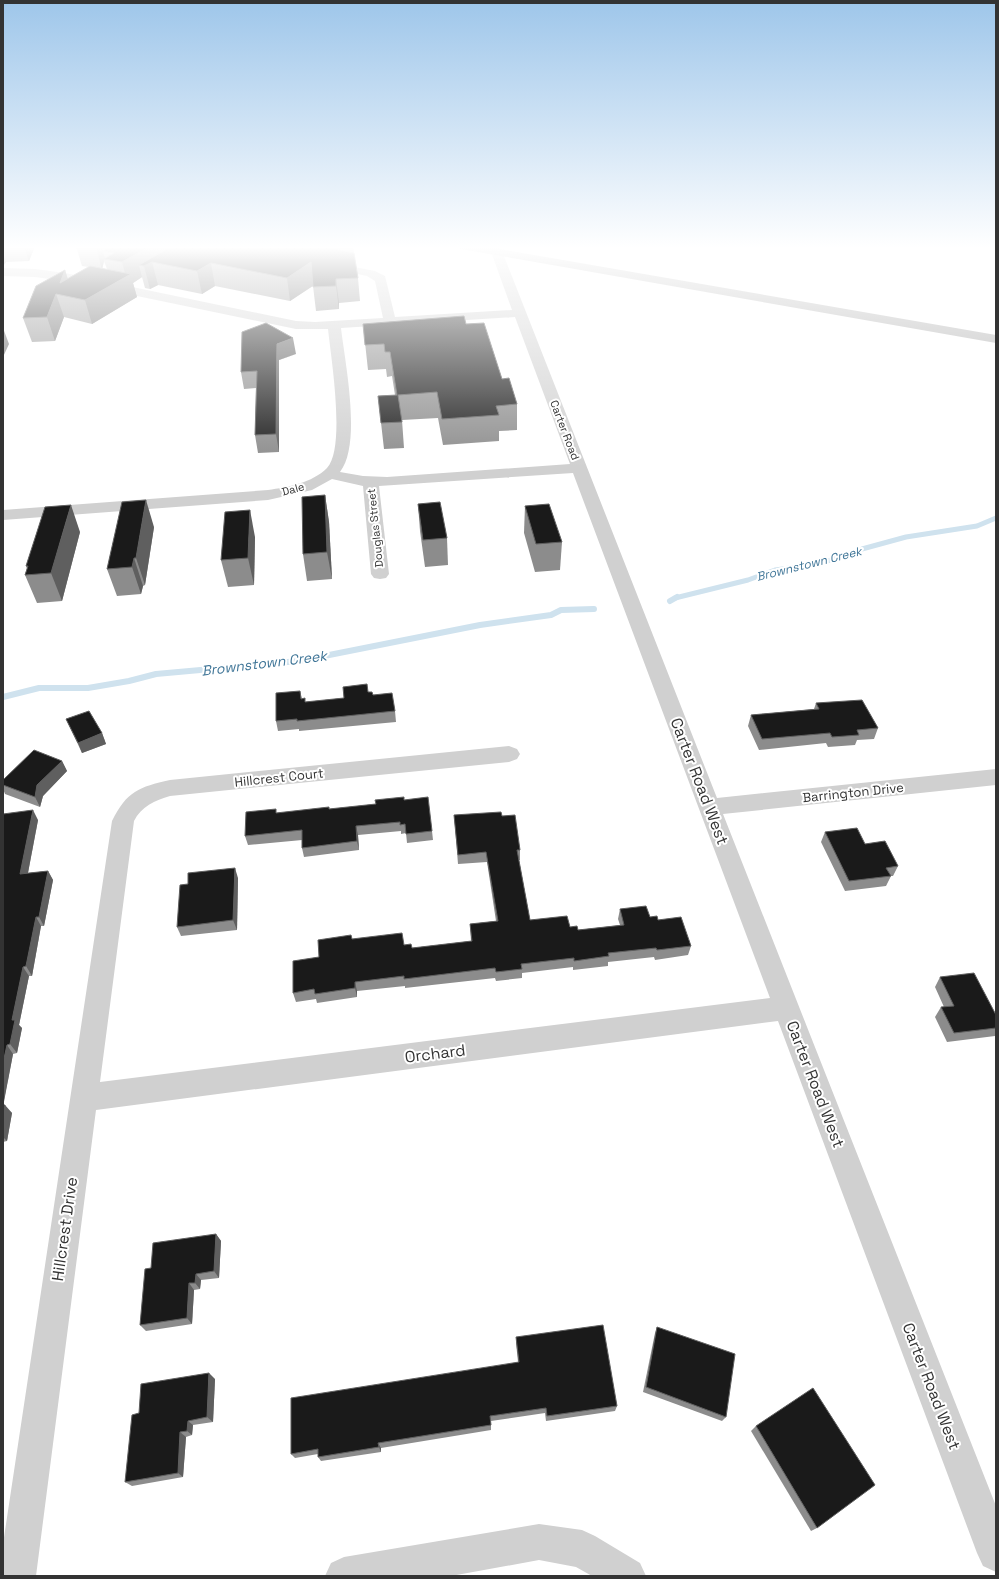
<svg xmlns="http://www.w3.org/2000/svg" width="999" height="1579" font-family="'Space Grotesk',sans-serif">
  <rect width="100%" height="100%" fill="#fff"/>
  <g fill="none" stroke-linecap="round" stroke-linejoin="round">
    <polyline stroke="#cfe2ee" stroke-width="5" points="675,598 748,580 775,570 819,564 862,549 906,537 977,526 996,518"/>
    <g stroke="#cfe2ee" stroke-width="6">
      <polyline points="670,601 677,597"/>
      <polyline points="3,697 39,688 88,688 129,681 156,674 299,661 480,625 551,615 561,610 594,609"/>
    </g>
    <g fill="#d0d0d0" fill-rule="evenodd">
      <path d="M489 246H500L717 798 996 769V785L723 814 996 1506V1572L983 1566 977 1553 778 1021 96 1110 36 1576H3V1544L112 821C127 791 139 787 170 780L509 746 517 749 520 754 517 759 509 762 170 796C155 800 141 807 134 821L100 1082 770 998 573 473 379 486 389 574 386 578 380 579 374 578 371 574 363 486 332 479 312 490 268 500 3 520V510L268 490C288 487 312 483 327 468 346 448 331 357 328 329H296L65 281 35 277 3 276V268L35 269 65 273 296 321 315 322 383 318 375 281 367 276 324 267 322 265 324 263 328 262 375 271 385 276 395 317 512 310ZM515 317 570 464 387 477 363 476 340 472C362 444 345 363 341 328Z"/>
      <polygon points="539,1524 582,1530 595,1536 640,1563 646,1576 592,1576 576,1567 539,1560 451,1576 325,1576 331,1563 344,1557"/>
    </g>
    <polygon fill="#ababab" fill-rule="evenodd" points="456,246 482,246 996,335 996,343 461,249"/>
  </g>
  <g fill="#8c8c8c" fill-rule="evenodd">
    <polygon points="3,246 35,246 29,261 6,262 3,266"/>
    <path d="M76 246H109L108 248 112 246H353L358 278 360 301 339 303V309L316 311 313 286 290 301 215 286 202 294 158 285 150 289 145 288 142 277 133 283 137 297 92 324 64 317 55 341 32 342 23 318 65 270 68 279 89 267 82 266ZM104 261 107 269H102Z"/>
    <polygon points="363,324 466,324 502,379 517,404 517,430 499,431 499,441 443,445 438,418 402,420 404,448 384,449 378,396 395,395 392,376 387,377 386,369 368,370"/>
    <polygon points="296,354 279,360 279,452 258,453 255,435 256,388 244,389 241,372"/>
    <polygon points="325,495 329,522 332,579 307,581 303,554"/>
    <polygon points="418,504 447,538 448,565 425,567 420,531"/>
    <polygon points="525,506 562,542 560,570 535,572 524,533"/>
    <polygon points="154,527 145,585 143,586 141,594 117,596 107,569"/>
    <polygon points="80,532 62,601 37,603 25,575 27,569 26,566"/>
    <polygon points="255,537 254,585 228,587 221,560"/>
    <polygon points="300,691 302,699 305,698 305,702 344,698 368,692 395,711 396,722 299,731 299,729 278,731 276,721"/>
    <polygon points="816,703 878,728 874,739 857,740 855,745 828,747 826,743 759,750 748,726 751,715 814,709"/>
    <polygon points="66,719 102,733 106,744 82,753"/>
    <polygon points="62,761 67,771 43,796 40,807 5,794 3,789 3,780"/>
    <polygon points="404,800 432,831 433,840 407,843 406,833 401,834 401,831 358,835 359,850 304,857 302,848 302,840 248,845 245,836 277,813 330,809 376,804"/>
    <polygon points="3,814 38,820 28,873 48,871 53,880 44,926 41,926 32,976 29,976 19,1025 22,1028 17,1053 13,1054 3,1105 12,1113 7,1141 3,1142"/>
    <polygon points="454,815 502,816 520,850 520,860 519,860 530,920 570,927 578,930 620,925 618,919 620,909 650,917 658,920 691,946 688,955 655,960 654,957 608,962 608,966 573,970 573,967 522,973 522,978 496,981 495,978 405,988 405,986 357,991 357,997 317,1003 316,999 296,1002 293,993 319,957 352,939 404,945 412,948 471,941 470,924 496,921 487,862 458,864"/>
    <polygon points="825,832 865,844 898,866 893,876 891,876 886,886 845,891 821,842"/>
    <polygon points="238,878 237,930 181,936 177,927"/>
    <polygon points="940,977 996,1015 996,1036 995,1036 947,1042 935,1017 941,1007 944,1007 935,987"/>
    <polygon points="216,1234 221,1241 219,1278 201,1280 200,1289 194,1290 192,1324 146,1331 140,1325 151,1268"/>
    <polygon points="657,1327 726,1417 722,1421 643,1392 655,1333"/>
    <polygon points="516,1337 617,1406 615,1411 546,1421 545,1413 491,1421 491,1430 381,1448 381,1452 321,1461 318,1457 318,1454 295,1458 291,1454 518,1362 516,1343"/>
    <polygon points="215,1379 213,1422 193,1425 192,1435 186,1437 183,1477 132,1486 125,1482 139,1413"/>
    <polygon points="756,1426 817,1528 811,1531 751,1431"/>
  </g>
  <g fill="#5f5f5f">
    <polygon points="24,246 35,246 29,261"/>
    <polygon points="96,246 109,246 107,252 103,251 105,259 104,259 104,261 102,270 96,247"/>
    <polygon points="151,246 195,246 152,262 158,285 150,289 144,266 139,265 142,277 133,283 137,297 92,324 85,300 126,277 122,262"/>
    <polygon points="3,254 6,262 3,266"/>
    <polygon points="311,262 314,285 290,301 287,278"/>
    <polygon points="211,263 215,286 202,294 197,271"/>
    <polygon points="65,270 72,293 60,283"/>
    <polygon points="336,279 339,303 339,309 336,286"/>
    <polygon points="56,294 64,317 55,341 47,317"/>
    <polygon points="3,328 9,344 3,357"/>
    <polygon points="293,338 296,354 279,360 279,452 276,434 277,344"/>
    <polygon points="325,495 329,522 332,579 327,552"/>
    <polygon points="146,500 154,527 145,585 136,558"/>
    <polygon points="71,505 80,532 62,601 51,573"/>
    <polygon points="250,510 255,537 254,585 248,558"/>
    <polygon points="134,558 143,586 141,594 132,567"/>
    <polygon points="102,733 106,744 82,753 78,743"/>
    <polygon points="62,761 67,771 43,796 40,807 35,797 37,785"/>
    <polygon points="33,810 38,820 26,883 20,874"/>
    <polygon points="356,826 358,835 359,850 357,841"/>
    <polygon points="235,868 238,878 237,930 233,920"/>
    <polygon points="48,871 53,880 44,926 39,917"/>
    <polygon points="36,917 41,926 32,976 26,966"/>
    <polygon points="23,967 29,976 19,1025 22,1028 17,1053 10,1044 12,1020"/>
    <polygon points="355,982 357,991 357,997 355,988"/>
    <polygon points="7,1045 13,1054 3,1107 3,1063"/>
    <polygon points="5,1105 12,1113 7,1141 3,1137 3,1116"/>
    <polygon points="216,1234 221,1241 219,1278 214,1271"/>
    <polygon points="196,1274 201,1280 200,1289 195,1283"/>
    <polygon points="189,1283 194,1290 192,1324 187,1318"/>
    <polygon points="209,1373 215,1379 213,1422 207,1417"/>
    <polygon points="188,1421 193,1425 192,1435 187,1431"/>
    <polygon points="180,1432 186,1437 183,1477 178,1473"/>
    <polygon points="378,1443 381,1448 381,1452 379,1447"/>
  </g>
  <g fill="#1a1a1a" stroke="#5f5f5f">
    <polygon points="112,246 151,246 122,262 104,259 114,253 103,251"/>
    <polygon points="172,246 321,246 354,253 358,278 336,279 336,286 313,287 311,262 287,278 211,263 197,271 152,262 144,266 139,265"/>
    <polygon points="90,266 131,274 85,300 56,294 47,317 23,318 36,286 65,270 60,283"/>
    <polygon points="464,316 466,324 484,323 502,379 509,378 517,404 496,406 499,415 442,419 437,392 398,395 402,422 381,423 378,396 397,395 390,352 385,352 384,344 365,345 363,324"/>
    <polygon points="266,323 293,338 277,344 276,434 255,435 257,371 241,372 242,332"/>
    <polygon points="325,495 327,552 303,554 302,497"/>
    <polygon points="146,500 136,558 134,558 132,567 107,569 122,502"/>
    <polygon points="440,502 447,538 423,540 418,504"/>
    <polygon points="549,504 562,542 536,544 525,506"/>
    <polygon points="71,505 51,573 25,575 28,566 26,566 45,507"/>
    <polygon points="250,510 248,558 221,560 225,512"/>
    <polygon points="367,684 368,692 372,692 373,695 392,693 395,711 297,721 297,719 276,721 276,693 300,691 301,699 305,698 305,702 344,698 343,687"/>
    <polygon points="862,700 878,728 857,730 859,735 832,737 830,733 762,739 751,715 819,709 816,703"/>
    <polygon points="89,711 102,733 78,743 66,719"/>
    <polygon points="34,750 62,761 37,785 35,797 3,785 3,780"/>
    <polygon points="404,797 404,800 428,797 432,831 406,834 405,824 400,825 400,822 356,826 357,841 302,848 302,830 245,836 246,812 276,809 276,813 329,807 329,809 376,804 375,800"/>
    <polygon points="33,810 20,874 48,871 39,917 36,917 26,966 23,967 12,1020 15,1020 10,1044 7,1045 3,1063 3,814"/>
    <polygon points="501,812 502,816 515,815 520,850 517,850 530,920 567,916 570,927 577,926 578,930 624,925 620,909 646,906 650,917 657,916 658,920 681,917 691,946 657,950 656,948 608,953 609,956 574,961 574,958 521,964 522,969 496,972 495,968 404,979 404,976 355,982 355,988 315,994 314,989 293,993 293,961 319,957 318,940 351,935 352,939 402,933 404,945 411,944 412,948 472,941 470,924 498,921 486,852 458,855 454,815"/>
    <polygon points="857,828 865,844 885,841 898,866 886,868 891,876 849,881 825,832"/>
    <polygon points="235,868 233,920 177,927 180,885 188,884 188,873"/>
    <polygon points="974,973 996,1015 996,1028 954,1033 941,1007 954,1006 940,977"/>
    <polygon points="3,1105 5,1105 3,1116"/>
    <polygon points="216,1234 214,1271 196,1274 195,1283 189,1283 187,1318 140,1325 145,1269 151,1268 153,1243"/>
    <polygon points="603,1325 617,1406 547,1416 546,1408 490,1416 491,1425 378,1443 379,1447 318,1457 318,1449 291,1454 291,1398 519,1362 516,1337"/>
    <polygon points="657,1327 735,1354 726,1417 646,1387"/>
    <polygon points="209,1373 207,1417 188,1421 187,1431 180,1432 178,1473 125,1482 132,1415 139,1413 141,1384"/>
    <polygon points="813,1388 875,1485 817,1528 756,1426"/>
  </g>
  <linearGradient id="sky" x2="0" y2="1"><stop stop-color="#9ec6ea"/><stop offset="0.53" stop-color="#fff"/><stop offset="1" stop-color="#fff" stop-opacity="0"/></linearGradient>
  <rect width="999" height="467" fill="url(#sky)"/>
  <g text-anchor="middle" stroke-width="4" stroke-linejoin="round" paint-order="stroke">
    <g font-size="11" fill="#333" stroke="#fff">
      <text transform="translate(565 430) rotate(69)" y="4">Carter Road</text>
      <text transform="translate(293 489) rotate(-15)" y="4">Dale</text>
      <text transform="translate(375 528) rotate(-96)" y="4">Douglas Street</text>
    </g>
    <g font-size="12" font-style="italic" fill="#3f7597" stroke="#fff">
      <text transform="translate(809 564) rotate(-14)" y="4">Brownstown Creek</text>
    </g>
    <g font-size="13" fill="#333" stroke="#fff">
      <text transform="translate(279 777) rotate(-6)" y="5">Hillcrest Court</text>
      <text transform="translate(853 792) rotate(-6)" y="5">Barrington Drive</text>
    </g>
    <g font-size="14" font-style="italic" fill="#3f7597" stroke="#fff">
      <text transform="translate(264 663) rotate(-7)" y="5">Brownstown Creek</text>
    </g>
    <g font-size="16" fill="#333" stroke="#fff">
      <text transform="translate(700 781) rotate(69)" y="6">Carter Road West</text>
      <text transform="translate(435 1053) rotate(-7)" y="6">Orchard</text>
      <text transform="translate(816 1084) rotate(69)" y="6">Carter Road West</text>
      <text transform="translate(64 1229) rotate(-82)" y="6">Hillcrest Drive</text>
      <text transform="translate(932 1386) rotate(69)" y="6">Carter Road West</text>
    </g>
  </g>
  <rect width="999" height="1579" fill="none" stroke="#333333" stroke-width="8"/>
</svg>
